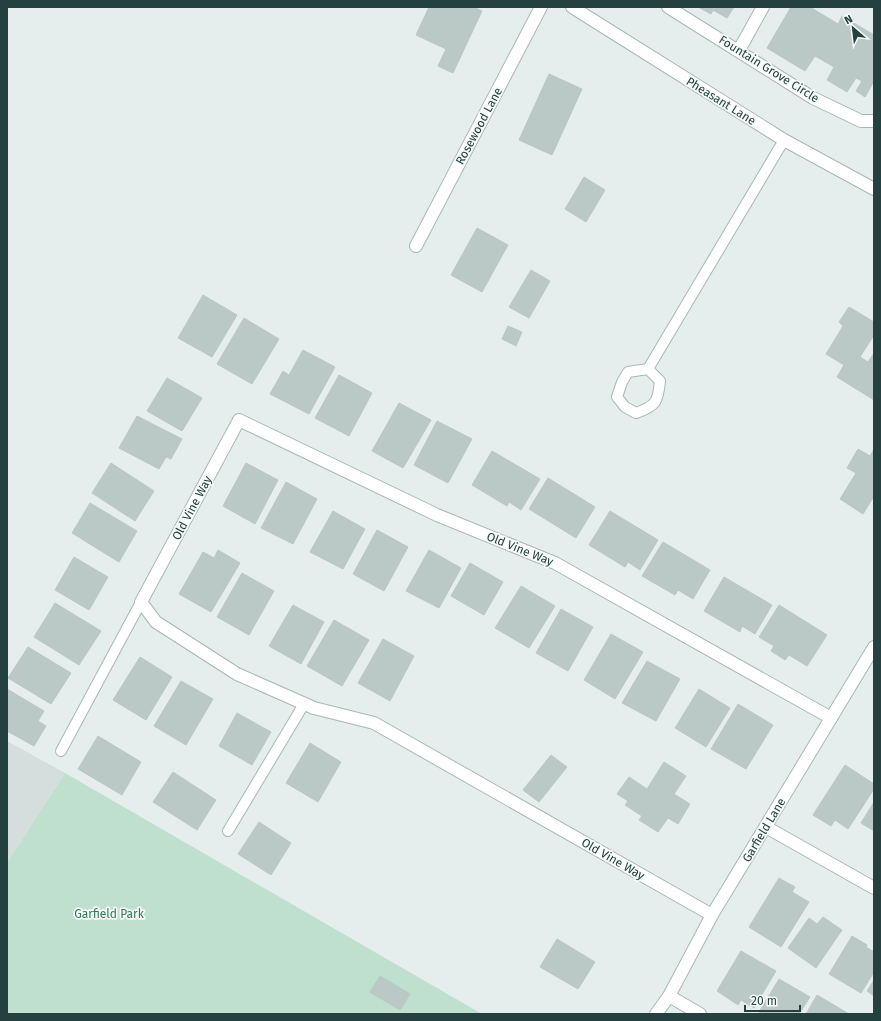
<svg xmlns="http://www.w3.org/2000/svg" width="881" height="1021" font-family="'Fira Sans',sans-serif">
  <rect width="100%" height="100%" fill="#e6eeed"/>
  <polygon fill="#d4dedc" points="7,741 65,773 7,863"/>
  <polygon fill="#bfdfcf" points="65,773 482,1014 7,1014 7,863"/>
  <g fill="#bbc9c6" stroke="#b8c8c5">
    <polygon points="429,7 474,7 482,11 453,73 438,66 446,49 416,35"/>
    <polygon points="698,7 734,7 727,18 713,10 711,14"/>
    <polygon points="791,7 810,7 838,24 842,16 874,35 874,81 865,97 856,91 862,81 856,78 847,92 827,80 834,67 815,56 805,71 767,48"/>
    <polygon points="549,74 582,89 552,155 519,140"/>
    <polygon points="584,177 605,190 586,222 565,209"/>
    <polygon points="477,228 508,245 482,292 451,275"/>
    <polygon points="531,270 550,281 529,318 509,307"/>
    <polygon points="203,295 237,315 212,357 178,338"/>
    <polygon points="849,307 874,322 874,335 860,357 868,362 874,353 874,400 837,377 844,365 826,354 843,326 839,322"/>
    <polygon points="244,318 279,339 252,384 217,364"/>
    <polygon points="508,326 522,332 516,346 502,339"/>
    <polygon points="303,350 335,367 309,414 270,394 283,371 289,375"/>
    <polygon points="339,375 372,393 349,436 315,418"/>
    <polygon points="167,378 202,398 182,431 147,411"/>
    <polygon points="399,403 431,420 403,468 372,451"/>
    <polygon points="137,416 182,439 171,459 166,457 159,469 119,448"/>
    <polygon points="437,421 472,439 448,483 414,465"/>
    <polygon points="858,449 870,456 874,449 874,496 863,514 840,499 856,473 847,468"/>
    <polygon points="492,451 540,479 521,510 509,502 507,506 472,485"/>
    <polygon points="111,463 154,491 135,521 92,493"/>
    <polygon points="246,463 278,480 255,524 223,506"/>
    <polygon points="548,478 595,507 576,538 529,509"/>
    <polygon points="286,482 317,499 293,544 261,528"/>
    <polygon points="90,503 137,531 119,562 72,533"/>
    <polygon points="333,511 365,529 343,569 310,552"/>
    <polygon points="610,511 658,540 640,570 628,562 625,567 589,545"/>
    <polygon points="377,530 408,547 384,591 353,574"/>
    <polygon points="663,542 710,570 693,599 678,590 675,595 642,576"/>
    <polygon points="218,550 240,563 211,612 179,594 203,552 214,558"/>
    <polygon points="429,550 461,568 439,608 406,591"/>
    <polygon points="74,557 108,577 89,610 55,590"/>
    <polygon points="470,563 503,582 484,615 451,596"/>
    <polygon points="242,573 274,591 249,635 217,617"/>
    <polygon points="724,577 772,605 755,634 742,626 740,632 704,611"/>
    <polygon points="521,586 555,606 529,648 495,628"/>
    <polygon points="55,603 101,631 79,665 34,637"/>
    <polygon points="293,605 324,622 301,664 269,646"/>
    <polygon points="779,605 827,635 807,666 789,655 785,660 771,651 774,646 759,637"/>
    <polygon points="561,609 593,627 568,671 536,653"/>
    <polygon points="334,620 369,640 342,686 307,666"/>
    <polygon points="611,634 643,652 615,699 584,680"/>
    <polygon points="383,639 414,656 390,701 358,683"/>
    <polygon points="28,647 71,673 51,704 8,678"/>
    <polygon points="140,657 172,677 146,720 113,700"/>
    <polygon points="647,661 680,679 656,721 622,703"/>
    <polygon points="181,681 213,699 186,745 154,726"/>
    <polygon points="7,689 44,711 38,721 46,726 34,746 7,731"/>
    <polygon points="699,689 730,708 706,747 675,728"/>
    <polygon points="738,704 773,725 746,769 711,749"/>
    <polygon points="237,713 271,732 252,765 219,746"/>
    <polygon points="98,736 141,762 122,795 78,769"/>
    <polygon points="310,743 341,762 318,802 286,783"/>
    <polygon points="551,755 567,767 539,802 523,790"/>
    <polygon points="664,762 686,776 674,794 690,804 678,824 668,818 658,832 639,820 642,816 625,805 628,801 617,794 629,777 647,789"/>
    <polygon points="845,765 874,784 874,789 848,829 835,820 831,826 813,815"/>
    <polygon points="173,772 216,800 197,830 153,802"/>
    <polygon points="874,802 874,831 861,823"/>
    <polygon points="259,822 291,843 271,875 238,854"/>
    <polygon points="779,878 795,887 792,892 809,902 781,947 749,927"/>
    <polygon points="823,917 842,930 816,968 788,948 809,918 817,924"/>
    <polygon points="852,936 867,945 866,947 874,952 874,972 861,993 829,974"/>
    <polygon points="557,939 595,962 578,989 540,967"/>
    <polygon points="741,951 776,971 754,1008 741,1000 738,1005 717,991"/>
    <polygon points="380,976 410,994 400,1010 370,992"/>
    <polygon points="779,979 810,997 799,1014 763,1014 759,1012"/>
    <polygon points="874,980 874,996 867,991"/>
    <polygon points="817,995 849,1014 806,1014"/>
  </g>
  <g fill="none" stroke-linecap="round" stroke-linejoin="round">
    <defs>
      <g id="lane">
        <path d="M648 369 660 381C658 402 656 406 636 413L625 407 617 397 622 382 628 372 648 369 784 140"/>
        <polyline points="61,751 141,602"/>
        <polyline points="228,831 304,704"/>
      </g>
      <g id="street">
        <polyline points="572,7 784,140 874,189"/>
        <polyline points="668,7 813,98 861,121 874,121"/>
        <polyline points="739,50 763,7"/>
        <polyline points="416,246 541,7"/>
        <polyline points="766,827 874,888"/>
        <polyline points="712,915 374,723 314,708 237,674 156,622 141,602 239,420 437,515 555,563 831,718"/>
        <polyline points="669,996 700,1014"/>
        <polyline points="656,1014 669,996 712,915 874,647"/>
      </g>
    </defs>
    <use href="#lane" stroke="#a8b7b6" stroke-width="12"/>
    <use href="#street" stroke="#a8b7b6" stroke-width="14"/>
    <use href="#lane" stroke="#fff" stroke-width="10"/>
    <use href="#street" stroke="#fff" stroke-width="12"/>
  </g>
  <g text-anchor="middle" stroke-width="3.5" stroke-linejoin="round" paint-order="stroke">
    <g font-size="12" fill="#244140" stroke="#f6fbf9">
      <text transform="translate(769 69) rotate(32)" y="4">Fountain Grove Circle</text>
      <text transform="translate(721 101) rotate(32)" y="4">Pheasant Lane</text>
      <text transform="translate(479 126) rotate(-62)" y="4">Rosewood Lane</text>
      <text transform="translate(192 508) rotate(-62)" y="4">Old Vine Way</text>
      <text transform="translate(520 549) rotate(22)" y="4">Old Vine Way</text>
      <text transform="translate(764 830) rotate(-59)" y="4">Garfield Lane</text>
      <text transform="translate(613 859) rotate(30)" y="4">Old Vine Way</text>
    </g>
    <g font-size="12" fill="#2e785c" stroke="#f6fbf9">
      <text x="109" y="918">Garfield Park</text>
    </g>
  </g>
  <rect width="881" height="1021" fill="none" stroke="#244140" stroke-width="16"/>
  <g transform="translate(853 28) rotate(332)" stroke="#f6fbf9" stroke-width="3" paint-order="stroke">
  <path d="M0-3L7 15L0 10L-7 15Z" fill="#244140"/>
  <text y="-6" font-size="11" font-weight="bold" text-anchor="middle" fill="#244140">N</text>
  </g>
  <path d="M745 1005v6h55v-6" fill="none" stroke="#244140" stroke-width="2"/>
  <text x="751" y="1005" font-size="12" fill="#244140" stroke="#f6fbf9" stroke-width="3" paint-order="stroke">20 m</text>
</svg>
